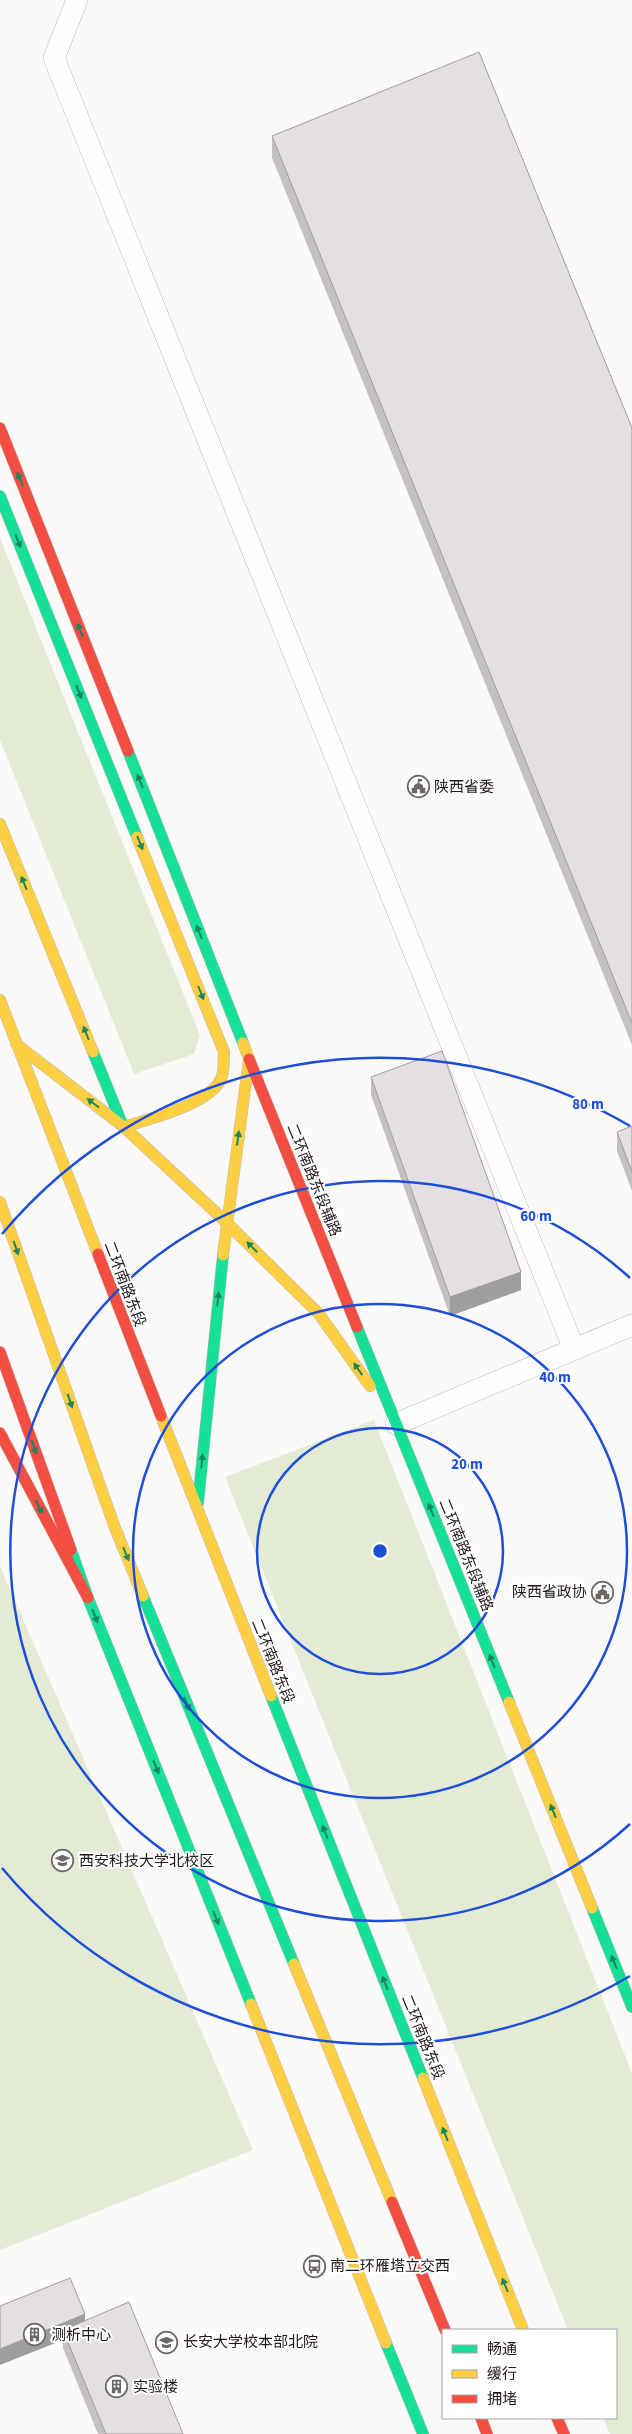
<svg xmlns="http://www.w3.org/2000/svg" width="632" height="2434" font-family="'Source Sans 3','Noto Sans SC',sans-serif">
  <rect width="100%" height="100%" fill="#fcfaf9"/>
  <g fill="#e4ebd5">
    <polygon points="0,538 200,1035 194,1054 134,1074 0,740"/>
    <polygon points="374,1420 632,2073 632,2434 610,2434 603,2418 616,2418 616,2330 568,2330 225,1477"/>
    <polygon points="0,1566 253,2150 0,2250"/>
  </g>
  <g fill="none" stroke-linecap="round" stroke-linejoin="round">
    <defs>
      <g id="lane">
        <polyline points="77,0 54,58 574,1349"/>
        <polyline points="396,1424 632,1325"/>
      </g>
      <g id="fast">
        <polyline points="0,496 137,837"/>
        <polyline points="128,751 243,1043"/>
        <polyline points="93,1052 123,1126"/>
        <polyline points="357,1327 509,1702"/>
        <polyline points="198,1503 223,1255"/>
        <polyline points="71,1550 88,1598 251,2004"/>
        <polyline points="143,1596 294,1964"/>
        <polyline points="271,1696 423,2078"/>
        <polyline points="592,1908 632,2007"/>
        <polyline points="386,2343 423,2434"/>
      </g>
      <g id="slow">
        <polyline points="0,824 93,1052"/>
        <polyline points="0,1000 98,1254"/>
        <polyline points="16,1044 124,1127 226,1222 319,1314 370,1386"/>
        <path d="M124 1127C150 1118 209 1105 221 1079 225 1071 223 1061 224 1052L137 837"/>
        <polyline points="0,1202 115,1528 143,1596"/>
        <polyline points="223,1255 249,1059 243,1043"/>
        <polyline points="161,1416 271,1696"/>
        <polyline points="509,1702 592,1908"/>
        <polyline points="294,1964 392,2202"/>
        <polyline points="251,2004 386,2343"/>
        <polyline points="423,2078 523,2330"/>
      </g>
      <g id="jam">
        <polyline points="0,428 128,751"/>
        <polyline points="249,1059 357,1327"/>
        <polyline points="98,1254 161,1416"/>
        <polyline points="0,1352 71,1550"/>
        <polyline points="0,1433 88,1598"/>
        <polyline points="392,2202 445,2330"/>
        <polyline points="481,2418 487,2434"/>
        <polyline points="557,2418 564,2434"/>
      </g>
    </defs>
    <use href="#lane" stroke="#bbb6b5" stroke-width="22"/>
    <use href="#fast" stroke="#bbb6b5" stroke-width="12"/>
    <use href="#slow" stroke="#bbb6b5" stroke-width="12"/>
    <use href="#jam" stroke="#bbb6b5" stroke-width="12"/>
    <use href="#lane" stroke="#fffefe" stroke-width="21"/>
    <use href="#fast" stroke="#16e098" stroke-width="11"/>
    <use href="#slow" stroke="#ffcf43" stroke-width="11"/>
    <use href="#jam" stroke="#f24e42" stroke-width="11"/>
  </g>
  <g fill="#c4c1c2">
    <polygon points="272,136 632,428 632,1045 272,158"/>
    <polygon points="371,1077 521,1290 450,1316 371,1095"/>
    <polygon points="632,1126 632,1191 617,1151 617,1132"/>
    <polygon points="0,2306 85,2321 183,2434 98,2434 63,2348 63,2340"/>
  </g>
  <g fill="#a09d9e">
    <polygon points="521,1272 521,1290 450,1316 450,1297"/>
    <polygon points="85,2314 85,2331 63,2330 63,2340 0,2365 0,2349"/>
  </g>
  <g fill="#e4e0e1" stroke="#a09d9e">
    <polygon points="479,52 632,428 632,1023 272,136"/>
    <polygon points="442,1051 521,1272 450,1297 371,1077"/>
    <polygon points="632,1126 632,1172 617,1132"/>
    <polygon points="70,2278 85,2314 0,2349 0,2306"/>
    <polygon points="129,2302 183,2434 106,2434 63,2330"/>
  </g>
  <defs><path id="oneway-solid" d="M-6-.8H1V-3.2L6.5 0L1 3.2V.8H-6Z" transform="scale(1.25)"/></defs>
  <g fill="#1a865e">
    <use href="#oneway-solid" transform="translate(20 479) rotate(-112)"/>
    <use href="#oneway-solid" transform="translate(18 541) rotate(68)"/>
    <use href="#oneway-solid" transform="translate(80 630) rotate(-112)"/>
    <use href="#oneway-solid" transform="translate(79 692) rotate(68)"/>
    <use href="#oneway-solid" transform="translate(140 781) rotate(-112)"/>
    <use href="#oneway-solid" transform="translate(140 843) rotate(68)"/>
    <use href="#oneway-solid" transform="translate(24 883) rotate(-112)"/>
    <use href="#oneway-solid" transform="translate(199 932) rotate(-112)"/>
    <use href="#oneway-solid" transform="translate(201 993) rotate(68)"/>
    <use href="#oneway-solid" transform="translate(86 1033) rotate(-112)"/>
    <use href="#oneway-solid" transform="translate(93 1103) rotate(-143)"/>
    <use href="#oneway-solid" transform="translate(238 1138) rotate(-82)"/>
    <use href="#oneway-solid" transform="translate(252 1247) rotate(-135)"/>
    <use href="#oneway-solid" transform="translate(16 1248) rotate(71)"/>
    <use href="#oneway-solid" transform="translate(218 1299) rotate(-84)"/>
    <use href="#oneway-solid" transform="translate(358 1369) rotate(-125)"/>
    <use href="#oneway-solid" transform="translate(70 1401) rotate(71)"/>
    <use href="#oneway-solid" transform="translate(34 1447) rotate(70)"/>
    <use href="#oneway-solid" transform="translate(202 1461) rotate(-84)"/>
    <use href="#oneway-solid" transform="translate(39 1507) rotate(62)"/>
    <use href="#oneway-solid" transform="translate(431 1510) rotate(-112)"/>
    <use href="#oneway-solid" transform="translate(126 1554) rotate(68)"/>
    <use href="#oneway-solid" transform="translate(95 1616) rotate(68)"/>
    <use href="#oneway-solid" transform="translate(492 1661) rotate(-112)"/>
    <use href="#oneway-solid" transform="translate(187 1704) rotate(68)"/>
    <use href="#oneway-solid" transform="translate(156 1767) rotate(68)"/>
    <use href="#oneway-solid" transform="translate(553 1811) rotate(-112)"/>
    <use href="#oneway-solid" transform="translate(325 1832) rotate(-112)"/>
    <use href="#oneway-solid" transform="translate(216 1918) rotate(68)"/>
    <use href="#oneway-solid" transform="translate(614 1962) rotate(-112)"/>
    <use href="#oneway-solid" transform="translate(385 1983) rotate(-112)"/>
    <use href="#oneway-solid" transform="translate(445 2134) rotate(-112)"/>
    <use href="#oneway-solid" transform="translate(505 2285) rotate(-112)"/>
  </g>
  <g fill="none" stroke="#1d4ed8" stroke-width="2.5">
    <circle cx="380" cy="1551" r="123"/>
    <circle cx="380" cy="1551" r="247"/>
    <path d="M630 1824A370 370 0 1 1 630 1278"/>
    <path d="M630 1976A493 493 0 0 1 2 1868M2 1234A493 493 0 0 1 630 1126"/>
  </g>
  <defs>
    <symbol id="civic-ring" viewBox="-11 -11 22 22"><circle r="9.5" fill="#fff" stroke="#6c6865" stroke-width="1.5"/><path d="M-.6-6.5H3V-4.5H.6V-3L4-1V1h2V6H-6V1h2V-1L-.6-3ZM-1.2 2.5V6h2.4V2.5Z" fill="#6c6865"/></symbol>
    <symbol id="university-ring" viewBox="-11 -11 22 22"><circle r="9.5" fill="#fff" stroke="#6c6865" stroke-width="1.5"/><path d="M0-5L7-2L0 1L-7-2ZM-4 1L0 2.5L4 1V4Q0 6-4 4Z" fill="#6c6865"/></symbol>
    <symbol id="bus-ring" viewBox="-11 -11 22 22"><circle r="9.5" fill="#fff" stroke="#6c6865" stroke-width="1.5"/><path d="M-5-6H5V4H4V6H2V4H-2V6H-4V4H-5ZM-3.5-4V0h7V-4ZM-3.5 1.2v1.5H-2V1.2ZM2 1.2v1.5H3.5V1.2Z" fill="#6c6865"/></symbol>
    <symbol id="building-ring" viewBox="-11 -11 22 22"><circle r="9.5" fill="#fff" stroke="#6c6865" stroke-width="1.5"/><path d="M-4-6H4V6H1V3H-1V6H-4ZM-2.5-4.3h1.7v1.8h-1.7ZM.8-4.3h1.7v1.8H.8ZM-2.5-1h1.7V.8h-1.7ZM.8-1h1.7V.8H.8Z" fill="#6c6865"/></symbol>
  </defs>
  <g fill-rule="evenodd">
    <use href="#civic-ring" x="406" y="774" width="25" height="25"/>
    <use href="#civic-ring" x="590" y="1580" width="25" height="25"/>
    <use href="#university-ring" x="50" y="1848" width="25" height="25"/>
    <use href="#bus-ring" x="302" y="2254" width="25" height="25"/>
    <use href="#building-ring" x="22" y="2322" width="25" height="25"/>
    <use href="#university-ring" x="154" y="2330" width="25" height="25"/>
    <use href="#building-ring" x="104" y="2374" width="25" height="25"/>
  </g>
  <g text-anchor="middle" stroke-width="4" stroke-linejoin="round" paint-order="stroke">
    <g font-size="15" fill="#1f1916" stroke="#fff" text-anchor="start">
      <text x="434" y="792">陕西省委</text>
      <text x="587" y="1597" text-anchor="end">陕西省政协</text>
      <text x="79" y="1866">西安科技大学北校区</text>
      <text x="330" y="2271">南二环雁塔立交西</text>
      <text x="51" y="2340">测析中心</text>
      <text x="183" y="2347">长安大学校本部北院</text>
      <text x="133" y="2392">实验楼</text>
    </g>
    <g font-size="15" fill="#1f1916" stroke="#fff">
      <text transform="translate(314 1180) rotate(68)" y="5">二环南路东段辅路</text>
      <text transform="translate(125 1284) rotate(69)" y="5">二环南路东段</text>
      <text transform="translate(466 1555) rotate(68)" y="5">二环南路东段辅路</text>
      <text transform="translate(273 1661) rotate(68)" y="5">二环南路东段</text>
      <text transform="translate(423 2037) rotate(68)" y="5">二环南路东段</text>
    </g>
  </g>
  <circle cx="380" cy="1551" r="8" fill="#1d4ed8" stroke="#fff" stroke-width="2.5"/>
  <g font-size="15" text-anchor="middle" font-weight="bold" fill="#1d4ed8" stroke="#fff" stroke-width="4" stroke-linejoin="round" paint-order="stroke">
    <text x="588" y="1109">80 m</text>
    <text x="536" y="1221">60 m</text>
    <text x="555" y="1382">40 m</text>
    <text x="467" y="1469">20 m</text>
  </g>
  <rect x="442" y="2329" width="175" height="90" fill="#ffffff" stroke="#a5a3a2"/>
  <rect x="452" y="2345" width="25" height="8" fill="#16e098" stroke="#a5a3a2"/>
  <text x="487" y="2354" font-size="15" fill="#1f1916">畅通</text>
  <rect x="452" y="2370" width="25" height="8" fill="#ffcf43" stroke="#a5a3a2"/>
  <text x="487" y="2379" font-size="15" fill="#1f1916">缓行</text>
  <rect x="452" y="2395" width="25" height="8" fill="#f24e42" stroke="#a5a3a2"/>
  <text x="487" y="2404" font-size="15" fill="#1f1916">拥堵</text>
</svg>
